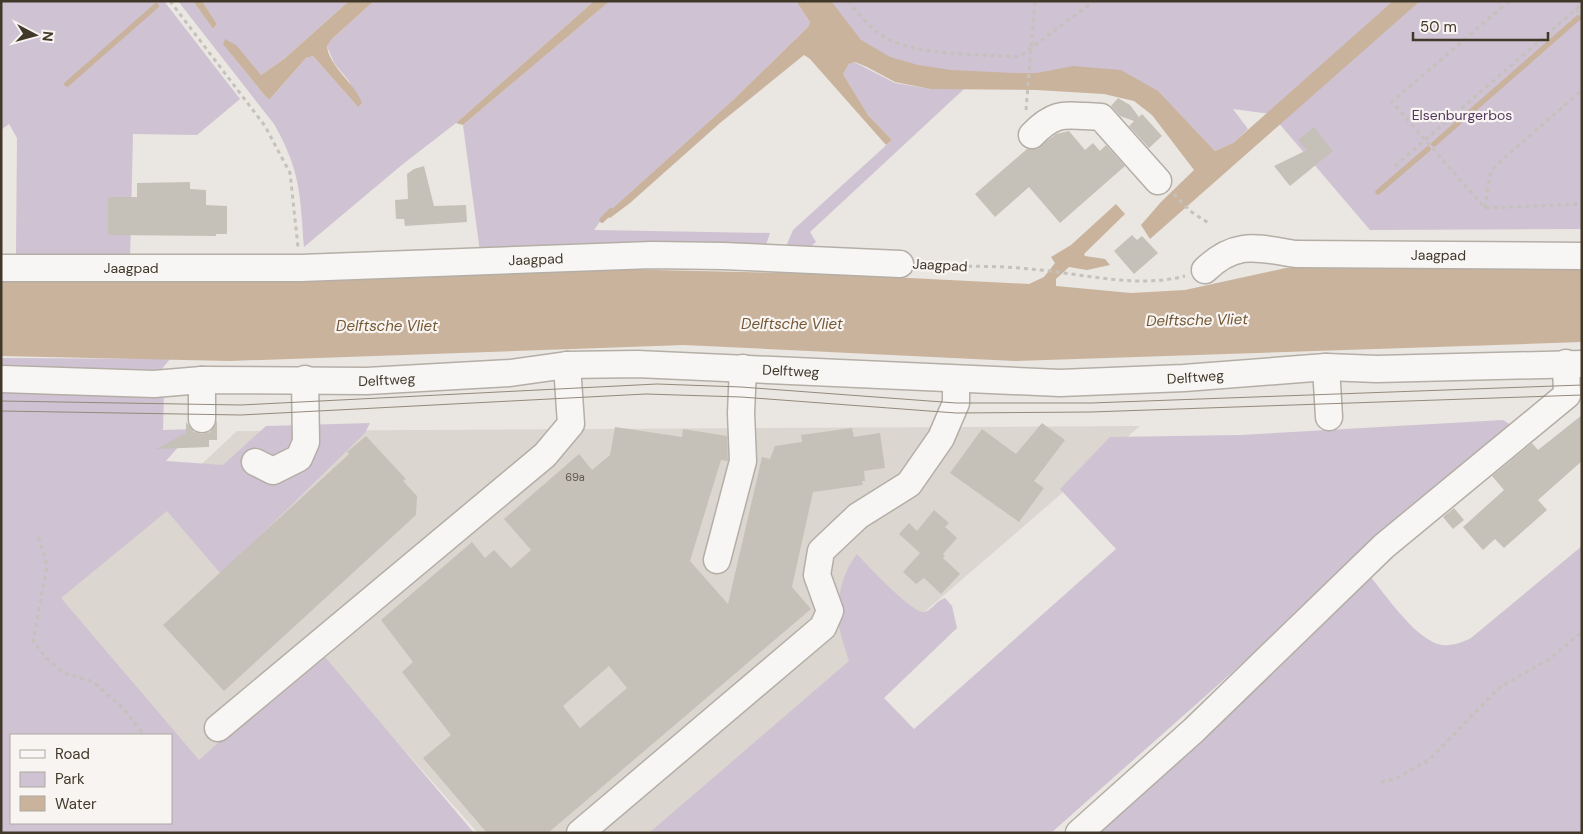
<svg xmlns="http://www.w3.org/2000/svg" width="1583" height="834" font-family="'DM Sans',sans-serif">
  <rect width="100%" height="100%" fill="#eae6e1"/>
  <polygon fill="#dbd6cf" points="1140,426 850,676 664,833 478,833 325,661 196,775 171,735 43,612 237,431"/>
  <g fill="#cfc2d3" fill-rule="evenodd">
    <polygon points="1,1 164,1 240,99 197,135 133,134 130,259 16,255 17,138 9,124 1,130"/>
    <path d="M178 1H193L213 29 217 24 202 1H349L284 59 261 75 249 62 232 55 266 97 271 98 306 58 313 56 358 107 349 81 334 63 327 46 333 38 374 1H594L456 123 403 164 304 247C300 196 301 171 274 124Z"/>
    <polygon points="610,1 796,1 810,22 808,27 734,99 604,216 594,230 770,233 764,251 480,252 463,125"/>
    <polygon points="817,1 1582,1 1582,229 1370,230 1271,114 1233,109 1248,129 1233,143 1215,151 1165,99 954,78 863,57"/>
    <polygon points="854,62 895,83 930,89 964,89 810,232 816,242 804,252 784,251 793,230 892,140 868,115 843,74 849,64"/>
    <polygon points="1,358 170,359 161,370 1,367"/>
    <path d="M1 390 164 392 163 430 194 429 166 461 223 465 266 426 370 423 365 433 221 574 167 511 61 598 199 760 320 651 474 833H1ZM11 735H171V823H11Z"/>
    <path d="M1503 420 1511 425 1051 833H649L849 661C846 650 841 638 839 626 835 604 842 572 857 554 866 564 913 614 924 612 931 611 937 600 945 598L952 606 957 628 884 698 914 729 1116 549 1060 489 1110 437 1241 435Z"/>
    <path d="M1582 546V833H1068L1365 570C1383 591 1407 628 1431 641 1444 649 1459 644 1471 638Z"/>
  </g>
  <g fill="#c9b39d">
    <polygon points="193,1 202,1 217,24 213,29"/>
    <path d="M349 1H374L333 38 327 46C329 67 355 83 362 103L358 107 313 56 306 58 270 99 266 97 223 44 225 39 236 45 261 75 284 59Z"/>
    <polygon points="594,1 610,1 463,125 456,123"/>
    <polygon points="796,1 831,1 861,40 890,57 918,65 951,70 1014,73 1037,73 1073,66 1121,70 1158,91 1215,151 1233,143 1393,1 1420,1 1150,239 1141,225 1161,202 1194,170 1152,115 1134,101 1104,94 1036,90 930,89 895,82 867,67 855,62 849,64 843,74 868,115 892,140 886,145 810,59 804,55 720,123 630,203 610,218 604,216 734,99 808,27 810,22"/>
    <polygon points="1116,204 1125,214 1084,254 1085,256 1105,259 1110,265 1087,270 1069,267 1056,279 1056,286 1131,293 1185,290 1286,268 1582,269 1582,342 1015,361 684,345 230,361 1,356 1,279 567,268 831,274 1029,284 1044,277 1055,263 1051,257 1071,245"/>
  </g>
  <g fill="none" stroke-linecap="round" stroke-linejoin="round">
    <g stroke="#c9b39d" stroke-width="5.5">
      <polyline points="67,84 156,6"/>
      <polyline points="1434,144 1578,18"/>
      <polyline points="1378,192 1428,149"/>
      <polyline points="602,220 611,211"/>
    </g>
  </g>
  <g fill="#c6c1b8" fill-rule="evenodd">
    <polygon points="1118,98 1130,105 1139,117 1142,114 1162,136 1149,148 1129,126 1134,121 1120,116 1111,106"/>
    <polygon points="1314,127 1333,151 1290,186 1274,166 1307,150 1298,140"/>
    <polygon points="1069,131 1085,150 1093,143 1100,151 1106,145 1125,166 1060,223 1029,187 995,217 975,194 1027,149 1036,149 1056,134"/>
    <polygon points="424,166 434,206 466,205 467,222 405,226 404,219 396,219 395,200 408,199 407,174 414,169"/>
    <polygon points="190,182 190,189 206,190 206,205 227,206 227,234 216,234 216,236 108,235 108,197 137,197 137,183"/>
    <polygon points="1132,235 1137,240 1142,236 1158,253 1134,274 1114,251"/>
    <polygon points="1582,415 1582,461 1538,500 1547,510 1504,548 1495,539 1483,550 1463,527 1504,490 1492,476 1532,443 1538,450"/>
    <polygon points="217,421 217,440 209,440 209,447 156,449 186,433 186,422 194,432 202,434 210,432"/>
    <polygon points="1042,423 1065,440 1034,481 1044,488 1019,522 950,473 982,429 1016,454"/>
    <path d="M615 427 682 437 683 429 727 436 728 461 721 460 690 561 728 604 762 457 770 459 775 446 802 442 801 435 852 428 854 437 880 433 885 468 864 471 865 481H862L863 485 813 492 792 587 811 609 548 833H487L423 758 451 735 402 672 413 662 381 620 472 542 485 558 494 550 511 568 531 550 504 519 579 454 592 470 610 455ZM609 666 627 688 580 728 563 706Z"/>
    <polygon points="366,436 406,479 403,481 417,496 416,515 224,691 163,625 349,454 347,452"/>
    <polygon points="1454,508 1464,520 1453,529 1443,517"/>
    <polygon points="934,510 949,523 945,527 957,538 943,554 945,556 943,558 960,574 941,594 924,578 916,584 903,572 920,553 899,534 909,523 917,531"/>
  </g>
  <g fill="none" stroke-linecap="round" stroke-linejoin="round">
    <defs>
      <g id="minor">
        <path d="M1032 135C1057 109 1067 116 1101 117L1158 181"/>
        <path id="s1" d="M1 268H301L652 255 723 256 900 264"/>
        <path id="s2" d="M1205 270C1236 240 1257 248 1296 254L1582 256"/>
        <polyline points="1326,367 1329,417"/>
        <path id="s3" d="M1 379 154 384 202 380 367 381 510 373 567 365 637 364 1060 383 1184 378 1326 367 1377 369 1582 364"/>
        <polyline points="202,419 202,380"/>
        <polyline points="255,462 273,471 299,458 306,442 305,379"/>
        <polyline points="717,560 743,461 741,413 743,368"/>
        <polyline points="218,728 545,455 571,424 567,365"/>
        <polyline points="580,833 823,627 830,611 817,575 821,551 858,516 909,484 941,438 956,403 956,379"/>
        <polyline points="1079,833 1194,730 1384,546 1567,395 1566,363"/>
      </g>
    </defs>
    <use href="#minor" stroke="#b4aea6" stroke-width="29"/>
    <g stroke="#c5c1bb" stroke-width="3" stroke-dasharray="4 4" stroke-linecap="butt">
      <polyline points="170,1 265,126 290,173 298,247"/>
      <path d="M848 1C859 15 873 32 890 40 923 56 982 54 1019 57L1094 1"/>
      <polyline points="1509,1 1392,102 1485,208 1582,204"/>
      <polyline points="1576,9 1582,16"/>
      <polyline points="1026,110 1035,1"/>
      <polyline points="1395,166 1582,4"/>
      <polyline points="1174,194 1190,211 1210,224"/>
      <polyline points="1485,208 1490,175 1496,165 1582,90"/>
      <path d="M920 265C957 267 994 265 1030 269 1081 273 1135 289 1185 276"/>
      <polyline points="39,537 47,566 33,641 46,658 64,673 93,682 122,707 144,735"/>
      <polyline points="1381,782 1395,779 1429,760 1500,687 1548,660 1582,632"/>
    </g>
    <use href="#minor" stroke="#f8f6f4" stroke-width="26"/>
    <g stroke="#938a7b" stroke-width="1">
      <polyline points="1,401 241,405 657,384 741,387 956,403 1091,403 1582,385"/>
      <polyline points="1,411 241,415 646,394 741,397 956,413 1091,412 1582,395"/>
    </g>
  </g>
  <g text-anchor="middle" stroke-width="4.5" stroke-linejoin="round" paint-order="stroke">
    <g font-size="11" fill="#625a4e">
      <text x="575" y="481">69a</text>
    </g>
    <g font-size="14" fill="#55375d" stroke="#f7f4f1">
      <text x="1462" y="120">Elsenburgerbos</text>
    </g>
    <g font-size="14" fill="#41382a" stroke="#f7f4f1">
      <text dy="5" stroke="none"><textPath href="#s2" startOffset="240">Jaagpad</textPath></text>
      <text dy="5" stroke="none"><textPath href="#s1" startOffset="535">Jaagpad</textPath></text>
      <text transform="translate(940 265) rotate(3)" y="5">Jaagpad</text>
      <text dy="5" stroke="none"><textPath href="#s1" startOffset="130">Jaagpad</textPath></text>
      <text dy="5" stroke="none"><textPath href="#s3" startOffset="791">Delftweg</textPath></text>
      <text dy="5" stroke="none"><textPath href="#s3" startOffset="1196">Delftweg</textPath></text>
      <text dy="5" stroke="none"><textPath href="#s3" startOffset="386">Delftweg</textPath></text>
    </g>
    <g font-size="15" font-style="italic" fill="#745734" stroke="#f7f4f1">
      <text transform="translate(1197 320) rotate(-1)" y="5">Delftsche Vliet</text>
      <text x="792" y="329">Delftsche Vliet</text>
      <text x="387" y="331">Delftsche Vliet</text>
    </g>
  </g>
  <rect width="1583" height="834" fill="none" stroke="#41382a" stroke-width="5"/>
  <rect x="10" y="734" width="162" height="90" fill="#f7f4f1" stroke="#aea9a1"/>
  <rect x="20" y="750" width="25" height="8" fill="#f8f6f4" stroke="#aea9a1"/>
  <text x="55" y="759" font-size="15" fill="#41382a">Road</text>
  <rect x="20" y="772" width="25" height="15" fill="#cfc2d3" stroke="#aea9a1"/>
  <text x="55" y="784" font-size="15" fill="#41382a">Park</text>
  <rect x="20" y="796" width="25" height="15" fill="#c9b39d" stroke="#aea9a1"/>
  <text x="55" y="809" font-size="15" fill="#41382a">Water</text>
  <g transform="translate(35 35) rotate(96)" stroke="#f7f4f1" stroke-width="4" paint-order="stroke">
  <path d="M0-4L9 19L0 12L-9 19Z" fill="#41382a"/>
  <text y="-8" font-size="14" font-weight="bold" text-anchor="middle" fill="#41382a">N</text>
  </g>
  <path d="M1413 32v8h135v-8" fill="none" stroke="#41382a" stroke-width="2.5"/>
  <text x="1420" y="32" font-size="15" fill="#41382a" stroke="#f7f4f1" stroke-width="4" paint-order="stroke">50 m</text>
</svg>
